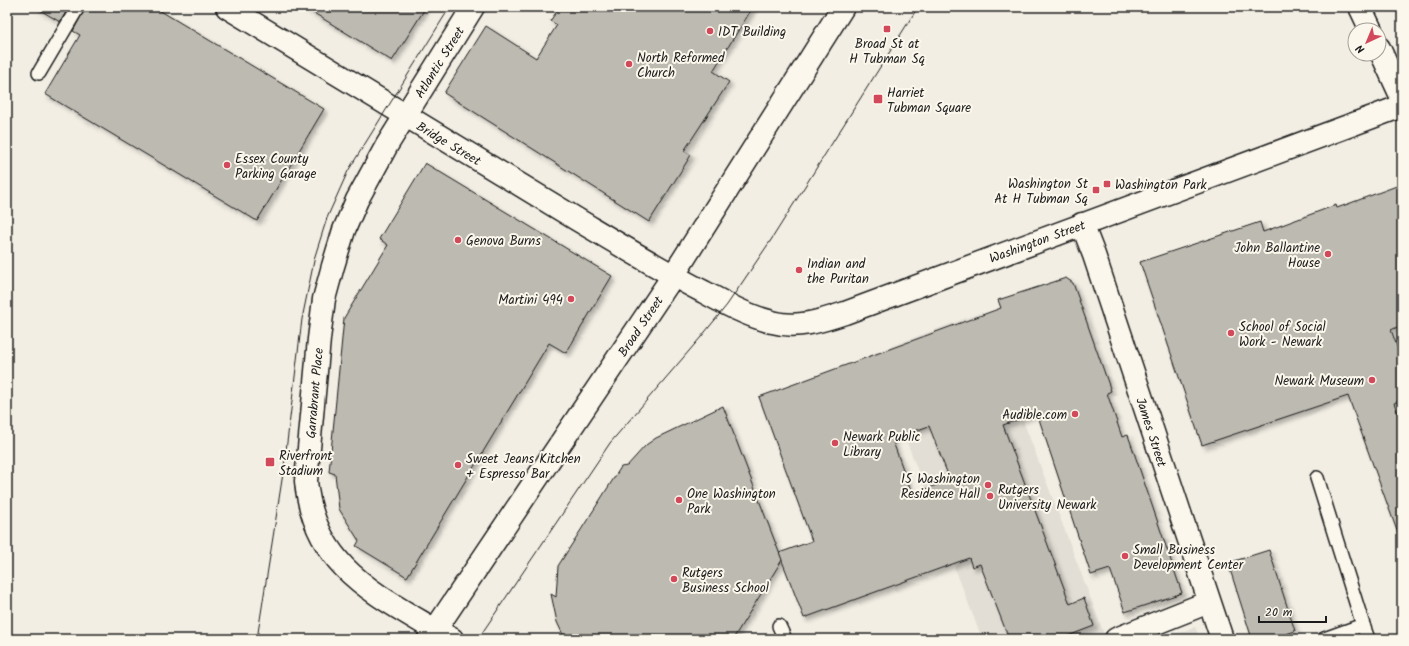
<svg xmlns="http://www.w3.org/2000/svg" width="1409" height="646" font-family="Kalam,sans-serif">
  <defs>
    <filter id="shadow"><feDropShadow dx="3.5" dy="3.5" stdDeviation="2" flood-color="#0004"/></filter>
  </defs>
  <rect width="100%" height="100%" fill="#f2eee4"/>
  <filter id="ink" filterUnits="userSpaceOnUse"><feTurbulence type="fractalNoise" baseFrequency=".025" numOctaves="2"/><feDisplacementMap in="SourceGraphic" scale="8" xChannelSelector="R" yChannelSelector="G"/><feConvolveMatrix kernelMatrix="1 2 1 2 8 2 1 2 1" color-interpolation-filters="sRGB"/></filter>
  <g filter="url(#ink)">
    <g fill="#e2ded5">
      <polygon points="982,312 1106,639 982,639 873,353"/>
      <polygon points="1195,627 1200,639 1163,639"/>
    </g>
    <g fill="#bdbab1" stroke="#1c1c1c" fill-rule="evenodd" filter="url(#shadow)">
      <polygon points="35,7 69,7 60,22"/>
      <polygon points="86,7 154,7 324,109 257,221 45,94 80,35 73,31"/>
      <polygon points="304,7 426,7 392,61"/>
      <polygon points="560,7 753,7 713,71 729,82 684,151 691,155 649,222 444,93 486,26 536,58 557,25 550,21"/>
      <polygon points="425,163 612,276 566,353 549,343 407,577 356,546 359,541 339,509 335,474 329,472 344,318 388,245 379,239"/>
      <polygon points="1402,184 1402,325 1391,330 1402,360 1402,400 1394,403 1402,424 1402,538 1400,539 1348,396 1202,445 1140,262 1260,222 1263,232 1336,205 1337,208"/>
      <path d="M1066 278 1073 283 1111 391 1107 393 1122 437 1128 435 1182 593 1125 612 1110 569 1091 575 1037 413 1003 425 1070 604 1084 598 1094 626 1060 639H1009L980 564 972 567 969 558 804 618 779 553 812 541 759 397 1001 308 998 300ZM929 426 950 480 912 494 892 439Z"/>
      <polygon points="723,406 782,560 733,639 565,639 557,622 551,594 556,597 558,566 621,467 627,466 646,445 656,438"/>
      <polygon points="1269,550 1295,631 1272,639 1252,639 1228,563"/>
    </g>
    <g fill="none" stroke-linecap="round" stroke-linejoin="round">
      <defs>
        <g id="service">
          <polyline points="39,73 78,7"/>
          <polyline points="1317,478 1363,625"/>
          <polyline points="779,626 785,639"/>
          <polyline points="1324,639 1363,625 1368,639"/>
        </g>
        <g id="minor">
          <polyline points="1360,7 1371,30"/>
          <polyline points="1379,48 1402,98"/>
          <path d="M435 630C370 591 314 564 306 481L319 339 324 299 333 266 344 230 357 200 387 145 473 7"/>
          <polyline points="1116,639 1209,602"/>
        </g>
        <polyline id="tertiary" points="1082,224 1094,255 1222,639"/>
        <polyline id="secondary" points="435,630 452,639"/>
        <g id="primary">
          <path d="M227 7C344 79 461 150 578 220 620 245 661 270 704 292 726 304 748 316 772 322 797 329 821 321 845 313L1402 106"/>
          <polyline points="429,639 673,276 843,7"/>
        </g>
      </defs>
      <use href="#service" stroke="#1c1c1c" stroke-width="16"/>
      <use href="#minor" stroke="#1c1c1c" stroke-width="25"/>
      <use href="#tertiary" stroke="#1c1c1c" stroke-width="25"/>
      <use href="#secondary" stroke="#1c1c1c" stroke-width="25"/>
      <use href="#primary" stroke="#1c1c1c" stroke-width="25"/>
      <use href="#service" stroke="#fbf7ec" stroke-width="13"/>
      <use href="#minor" stroke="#fbf7ec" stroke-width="22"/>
      <use href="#tertiary" stroke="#fbf7ec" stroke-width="22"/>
      <use href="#secondary" stroke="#fbf7ec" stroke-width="22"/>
      <use href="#primary" stroke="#fbf7ec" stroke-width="22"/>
      <g stroke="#1c1c1c" stroke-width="1">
        <polyline points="257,639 284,467 302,319 315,256 327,218 348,171 450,7"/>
        <polyline points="478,639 610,443 701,337 727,305 771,240 918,7"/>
      </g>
    </g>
  </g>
  <g fill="#d1495b" stroke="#fbf7ec" stroke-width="1.5">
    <rect x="883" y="25" width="8" height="8" rx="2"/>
    <circle cx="710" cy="31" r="4"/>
    <circle cx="629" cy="64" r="4"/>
    <rect x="873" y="94" width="10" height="10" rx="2"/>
    <circle cx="227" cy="165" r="4"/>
    <rect x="1103" y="180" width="8" height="8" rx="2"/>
    <rect x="1092" y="186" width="8" height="8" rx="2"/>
    <circle cx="458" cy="240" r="4"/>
    <circle cx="1328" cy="254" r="4"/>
    <circle cx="799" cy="270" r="4"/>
    <circle cx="571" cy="299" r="4"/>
    <circle cx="1231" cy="333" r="4"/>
    <circle cx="1372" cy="380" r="4"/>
    <circle cx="1075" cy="414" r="4"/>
    <circle cx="835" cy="443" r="4"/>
    <rect x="265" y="457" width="10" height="10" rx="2"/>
    <circle cx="458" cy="465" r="4"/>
    <circle cx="988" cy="485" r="4"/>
    <circle cx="990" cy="496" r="4"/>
    <circle cx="679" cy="500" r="4"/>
    <circle cx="1125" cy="556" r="4"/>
    <circle cx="674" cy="579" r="4"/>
  </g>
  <g text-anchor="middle" stroke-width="4" stroke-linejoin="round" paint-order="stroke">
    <g font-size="13" fill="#1c1c1c" stroke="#fbf7ec" text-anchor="start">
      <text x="718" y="36">IDT Building</text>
      <text x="887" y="48" text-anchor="middle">Broad St at<tspan x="887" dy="15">H Tubman Sq</tspan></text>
      <text x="637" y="62">North Reformed<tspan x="637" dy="15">Church</tspan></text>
      <text x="887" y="97">Harriet<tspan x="887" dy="15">Tubman Square</tspan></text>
      <text x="235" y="163">Essex County<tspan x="235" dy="15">Parking Garage</tspan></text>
      <text x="1088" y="188" text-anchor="end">Washington St<tspan x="1088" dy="15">At H Tubman Sq</tspan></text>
      <text x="1115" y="189">Washington Park</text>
      <text x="466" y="245">Genova Burns</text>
      <text x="1320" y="252" text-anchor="end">John Ballantine<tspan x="1320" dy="15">House</tspan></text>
      <text x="807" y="268">Indian and<tspan x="807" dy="15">the Puritan</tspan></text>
      <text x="563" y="304" text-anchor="end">Martini 494</text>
      <text x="1239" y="331">School of Social<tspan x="1239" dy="15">Work - Newark</tspan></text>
      <text x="1364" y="385" text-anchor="end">Newark Museum</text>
      <text x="1067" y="419" text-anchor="end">Audible.com</text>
      <text x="843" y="441">Newark Public<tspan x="843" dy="15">Library</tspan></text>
      <text x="279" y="460">Riverfront<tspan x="279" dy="15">Stadium</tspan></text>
      <text x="466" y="463">Sweet Jeans Kitchen<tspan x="466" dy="15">+ Espresso Bar</tspan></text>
      <text x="980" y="483" text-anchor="end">15 Washington<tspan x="980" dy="15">Residence Hall</tspan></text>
      <text x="998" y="494">Rutgers<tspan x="998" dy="15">University Newark</tspan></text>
      <text x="687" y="498">One Washington<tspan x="687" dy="15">Park</tspan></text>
      <text x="1133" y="554">Small Business<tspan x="1133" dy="15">Development Center</tspan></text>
      <text x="682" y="577">Rutgers<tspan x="682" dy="15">Business School</tspan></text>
    </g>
    <g font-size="13" fill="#1c1c1c" stroke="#fbf7ec">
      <text transform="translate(439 62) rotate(-58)" y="5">Atlantic Street</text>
      <text transform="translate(449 143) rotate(31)" y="5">Bridge Street</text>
      <text transform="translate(1037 241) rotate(-20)" y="5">Washington Street</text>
      <text transform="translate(640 326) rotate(-56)" y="5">Broad Street</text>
      <text transform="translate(314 393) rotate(-85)" y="5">Garrabrant Place</text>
      <text transform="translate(1152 432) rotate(72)" y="5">James Street</text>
    </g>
  </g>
  <rect width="1409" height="646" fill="none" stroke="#fbf7ec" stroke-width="24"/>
  <rect x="12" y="12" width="1385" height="622" fill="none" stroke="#1c1c1c" stroke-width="1.5" filter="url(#ink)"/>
  <g transform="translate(1367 42) rotate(224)"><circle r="19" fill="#fbf7ec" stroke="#a29f99"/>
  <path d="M0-3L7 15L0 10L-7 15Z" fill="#d1495b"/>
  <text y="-6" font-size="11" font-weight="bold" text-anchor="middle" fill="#1c1c1c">N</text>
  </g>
  <path d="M1259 616v6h67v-6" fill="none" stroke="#1c1c1c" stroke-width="2"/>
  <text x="1265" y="616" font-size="12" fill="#1c1c1c" stroke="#fbf7ec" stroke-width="3" paint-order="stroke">20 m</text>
</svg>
